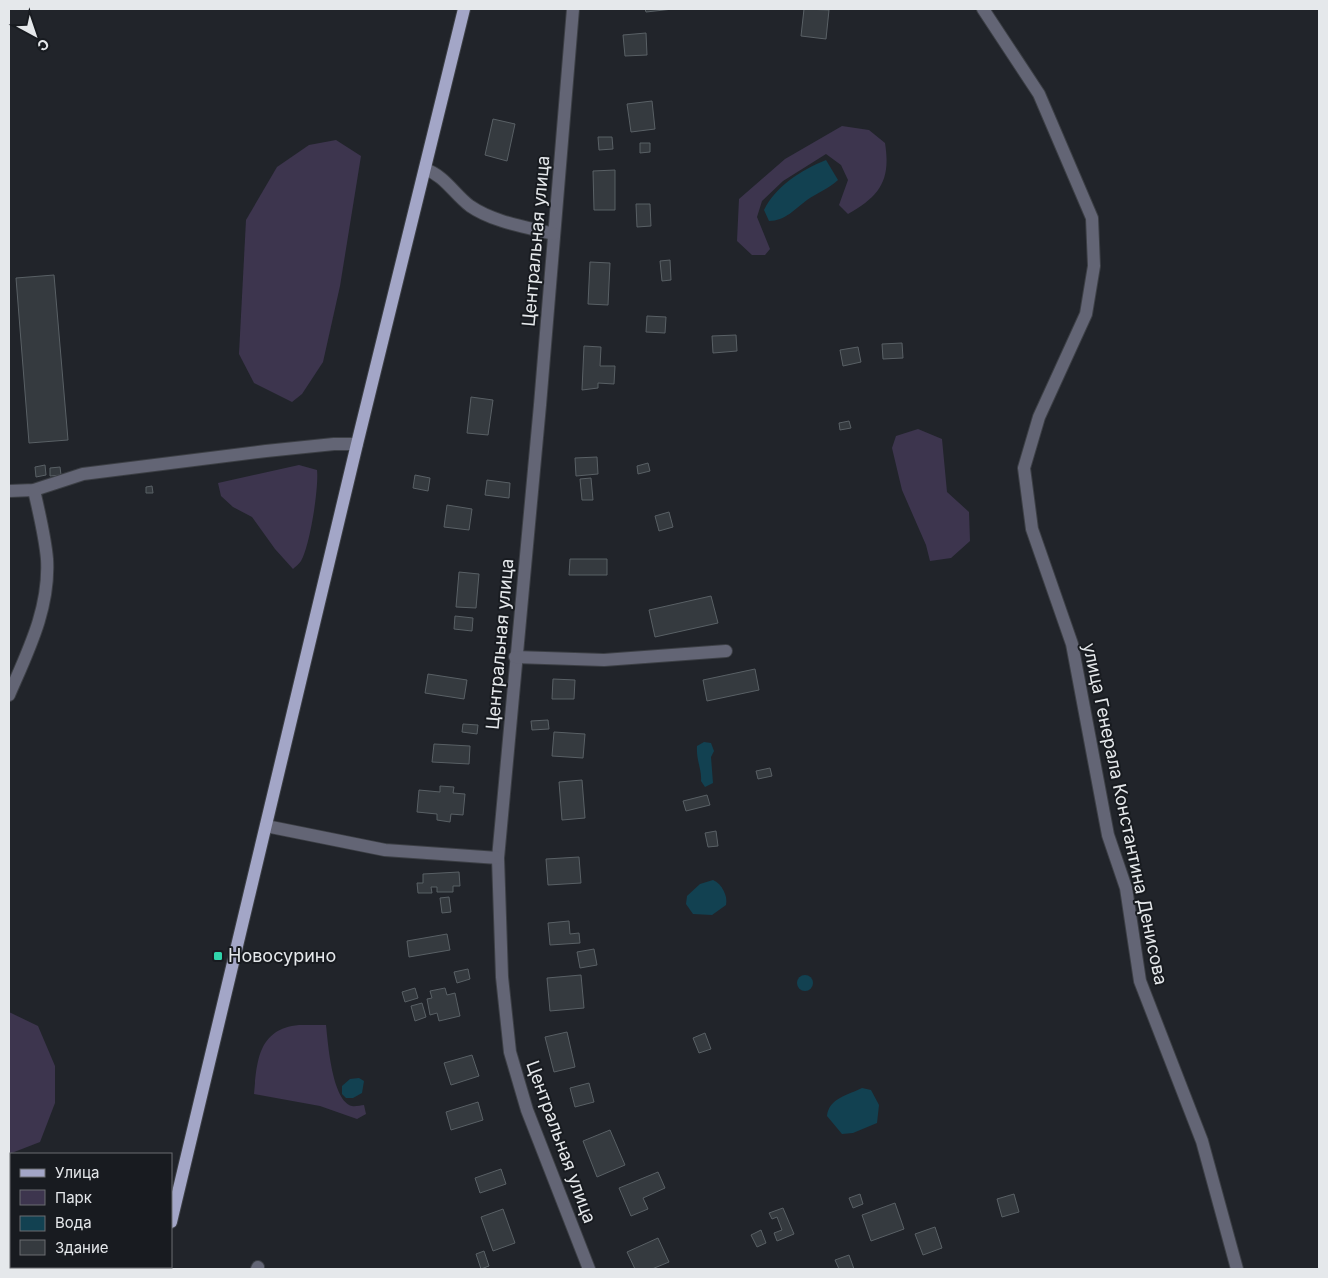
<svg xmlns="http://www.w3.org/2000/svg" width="1328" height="1278" font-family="Inter,sans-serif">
  <rect width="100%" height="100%" fill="#21242a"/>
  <g fill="#3d354e">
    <path d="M842 126 869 130 885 143C891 180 880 196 848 214L839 205 848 180 841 165 826 154 783 181 762 201 757 217 770 249 765 255H752L737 241 739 199 785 159Z"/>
    <polygon points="336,140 361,156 340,286 323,362 302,394 292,402 254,383 239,354 246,220 277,167 309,145"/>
    <polygon points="918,429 942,439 947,492 969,512 970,541 951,558 930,561 926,545 902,490 892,448 896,436"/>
    <path d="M299 465 317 470C319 487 310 546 301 561 299 564 295 567 293 569L275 549 252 517 233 507 221 496 218 483Z"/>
    <polygon points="9,1012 38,1026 55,1066 55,1103 40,1142 9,1154"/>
    <path d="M299 1025H326C328 1043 332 1101 352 1106 355 1107 361 1105 364 1105L366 1114 357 1119 320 1106 254 1094C257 1061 258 1029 299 1025Z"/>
  </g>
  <g fill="#124151">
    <path d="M826 160 838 180C828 189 817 193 807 200 795 209 785 221 769 221L764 210C776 186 801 170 826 160Z"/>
    <path d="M704 742 711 743 714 751 711 757 713 783 705 787 701 781C702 769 696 761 697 746Z"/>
    <path d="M713 880C722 884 728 896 726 905L712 915 693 914 686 904 687 896 700 884Z"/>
    <circle cx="805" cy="983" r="8"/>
    <polygon points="359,1078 364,1081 362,1093 353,1098 346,1098 342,1094 342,1086 350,1079"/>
    <path d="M862 1088 871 1090 879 1105 877 1123 853 1133 842 1134 827 1116C829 1098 848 1095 862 1088Z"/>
  </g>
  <g fill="#353a3f" stroke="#596065">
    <polygon points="645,9 673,9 646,12"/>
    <polygon points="804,9 829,10 826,39 801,36"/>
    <polygon points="646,33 647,55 625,56 623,35"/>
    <polygon points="652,101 655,129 631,132 627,104"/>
    <polygon points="493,119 515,124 507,161 485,155"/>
    <polygon points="598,137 612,137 613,149 599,150"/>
    <polygon points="640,143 650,143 650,152 640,153"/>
    <polygon points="615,170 615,210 594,210 593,171"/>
    <polygon points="636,204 650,204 651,226 637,227"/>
    <polygon points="670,260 671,280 662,281 660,261"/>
    <polygon points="590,262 610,263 608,305 588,304"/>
    <polygon points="54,275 68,440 29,443 16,278"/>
    <polygon points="647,316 666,317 665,333 646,332"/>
    <polygon points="736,335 737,351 713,353 712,336"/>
    <polygon points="902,343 903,358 883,359 882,344"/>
    <polygon points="584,346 601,347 600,366 615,366 614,384 598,383 598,388 582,390"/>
    <polygon points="858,347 861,362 843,366 840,350"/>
    <polygon points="471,397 493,400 488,435 467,433"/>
    <polygon points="849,421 851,428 840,430 839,423"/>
    <polygon points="597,457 598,474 576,476 575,458"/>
    <polygon points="648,463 650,471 638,474 637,466"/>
    <polygon points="45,465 46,475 36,477 35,467"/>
    <polygon points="60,467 61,475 50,476 50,468"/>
    <polygon points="415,475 430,478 428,491 413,488"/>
    <polygon points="591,478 593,500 582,500 580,479"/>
    <polygon points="487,480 510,483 509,498 485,495"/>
    <polygon points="152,486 153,493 146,493 146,487"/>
    <polygon points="447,505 472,509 469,530 444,527"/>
    <polygon points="669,512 673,527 659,531 655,516"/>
    <polygon points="570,559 607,559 607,575 569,575"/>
    <polygon points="459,572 479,574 476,608 456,607"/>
    <polygon points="711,596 718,623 655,637 649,610"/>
    <polygon points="455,616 473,618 472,631 454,629"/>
    <polygon points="755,669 759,690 707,701 703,680"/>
    <polygon points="428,674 467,680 464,699 425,693"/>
    <polygon points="553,679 575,680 574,699 552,699"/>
    <polygon points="548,720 549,729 532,730 531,721"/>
    <polygon points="463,724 478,725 477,734 462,732"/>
    <polygon points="554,732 585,734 583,758 552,756"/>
    <polygon points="434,744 470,746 469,764 432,762"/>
    <polygon points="770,768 772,776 758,779 756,771"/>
    <polygon points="582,780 585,818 562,820 559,782"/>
    <polygon points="440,786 454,787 453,793 465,794 463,815 451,814 450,822 437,820 437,814 417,812 419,790 440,792"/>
    <polygon points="707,795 710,805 686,811 683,801"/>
    <polygon points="716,831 718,846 708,847 705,833"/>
    <polygon points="579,857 581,883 548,885 546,859"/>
    <polygon points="459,872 460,886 453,886 453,892 437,892 437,887 431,887 432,893 418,893 417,883 423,883 423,874"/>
    <polygon points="449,897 451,912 442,913 440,898"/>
    <polygon points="569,921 570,934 579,933 580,943 550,945 548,923"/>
    <polygon points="447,934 450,950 409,957 407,941"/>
    <polygon points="594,949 597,965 580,968 577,952"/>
    <polygon points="468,969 470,979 457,983 454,972"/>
    <polygon points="581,975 584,1008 550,1011 547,978"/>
    <polygon points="415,988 418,998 405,1002 402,992"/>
    <polygon points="445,988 447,995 455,993 460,1016 439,1021 437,1013 430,1015 427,999 432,998 430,991"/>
    <polygon points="422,1003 426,1017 415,1021 411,1006"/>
    <polygon points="567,1032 575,1067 554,1072 545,1037"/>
    <polygon points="705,1033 711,1049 699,1053 693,1038"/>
    <polygon points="472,1055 479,1076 451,1085 444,1063"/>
    <polygon points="589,1083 594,1102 575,1107 570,1088"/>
    <polygon points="478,1102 483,1120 451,1130 446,1112"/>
    <polygon points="610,1130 625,1165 597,1177 583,1141"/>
    <polygon points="501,1169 506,1184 480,1193 475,1178"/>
    <polygon points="658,1172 665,1188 643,1198 648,1209 631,1216 619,1188"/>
    <polygon points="860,1194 863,1204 853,1208 849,1198"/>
    <polygon points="1014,1194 1019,1212 1002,1217 997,1199"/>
    <polygon points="895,1203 904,1229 871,1241 862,1215"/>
    <polygon points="783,1208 794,1234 777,1241 774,1233 782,1230 777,1217 772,1219 769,1213"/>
    <polygon points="503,1209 515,1243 493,1251 481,1217"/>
    <polygon points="935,1227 942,1248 923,1255 915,1234"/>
    <polygon points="761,1230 766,1243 757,1247 751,1235"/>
    <polygon points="658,1238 669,1262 652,1269 635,1269 627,1252"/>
    <polygon points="484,1251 489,1266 481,1269 476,1254"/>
    <polygon points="849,1255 854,1269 839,1269 835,1260"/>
  </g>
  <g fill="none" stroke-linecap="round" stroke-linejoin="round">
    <defs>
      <g id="minor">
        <polyline points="573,9 540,405 498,858 502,977 510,1052 527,1110 589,1269"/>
        <polyline points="983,9 1039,94 1092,218 1094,266 1086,314 1039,417 1024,468 1032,529 1072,644 1108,835 1126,888 1140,981 1202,1141 1237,1269"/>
        <path d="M425 169C445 176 454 194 470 206 493 222 526 227 554 234"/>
        <polyline points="9,491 34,490 83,474 266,451 334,444 357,444"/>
        <polyline points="515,657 604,660 726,651"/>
        <path d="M9 695C28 651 50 608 47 559 45 536 39 513 34 490"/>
        <polyline points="266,826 385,850 498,858"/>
        <polyline points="257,1269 258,1267"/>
      </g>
      <g id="major">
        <polyline points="171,1222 357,444 464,9"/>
        <polyline points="160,1269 160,1267"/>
      </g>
    </defs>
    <use href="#minor" stroke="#3c3f45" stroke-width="14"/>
    <use href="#major" stroke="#3c3f45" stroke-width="14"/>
    <use href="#minor" stroke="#636575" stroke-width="12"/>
    <use href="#major" stroke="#a3a6c7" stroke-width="12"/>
  </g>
  <rect fill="#30d4aa" stroke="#181b20" stroke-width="2" x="213" y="951" width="10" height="10" rx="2.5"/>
  <g text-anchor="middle" stroke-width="4" stroke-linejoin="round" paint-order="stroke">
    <g font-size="18" fill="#e5e8eb" stroke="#181b20">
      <text transform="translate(536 241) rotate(-85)" y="6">Центральная улица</text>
      <text transform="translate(500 644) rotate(-85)" y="6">Центральная улица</text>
      <text transform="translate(1125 814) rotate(78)" y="6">улица Генерала Константина Денисова</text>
      <text transform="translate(561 1142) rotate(70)" y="6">Центральная улица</text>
    </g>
    <g font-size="18" fill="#e5e8eb" stroke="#181b20" text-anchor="start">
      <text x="228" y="962">Новосурино</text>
    </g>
  </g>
  <rect width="1328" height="1278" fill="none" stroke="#e5e8eb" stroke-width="20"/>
  <rect x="10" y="1153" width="162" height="115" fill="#181b20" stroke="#6a6d71"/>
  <rect x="20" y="1169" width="25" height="8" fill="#a3a6c7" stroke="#6a6d71"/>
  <text x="55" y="1178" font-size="15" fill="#e5e8eb">Улица</text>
  <rect x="20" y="1190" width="25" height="15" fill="#3d354e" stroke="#6a6d71"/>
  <text x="55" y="1203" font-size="15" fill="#e5e8eb">Парк</text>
  <rect x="20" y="1216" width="25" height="15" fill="#124151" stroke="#6a6d71"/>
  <text x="55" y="1228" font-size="15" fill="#e5e8eb">Вода</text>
  <rect x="20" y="1240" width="25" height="15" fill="#353a3f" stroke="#6a6d71"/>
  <text x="55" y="1253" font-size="15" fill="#e5e8eb">Здание</text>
  <g transform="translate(35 35) rotate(140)" stroke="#181b20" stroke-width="4" paint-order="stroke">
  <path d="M0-4L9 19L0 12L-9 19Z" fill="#e5e8eb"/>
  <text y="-8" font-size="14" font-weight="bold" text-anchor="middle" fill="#e5e8eb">С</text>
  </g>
</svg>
